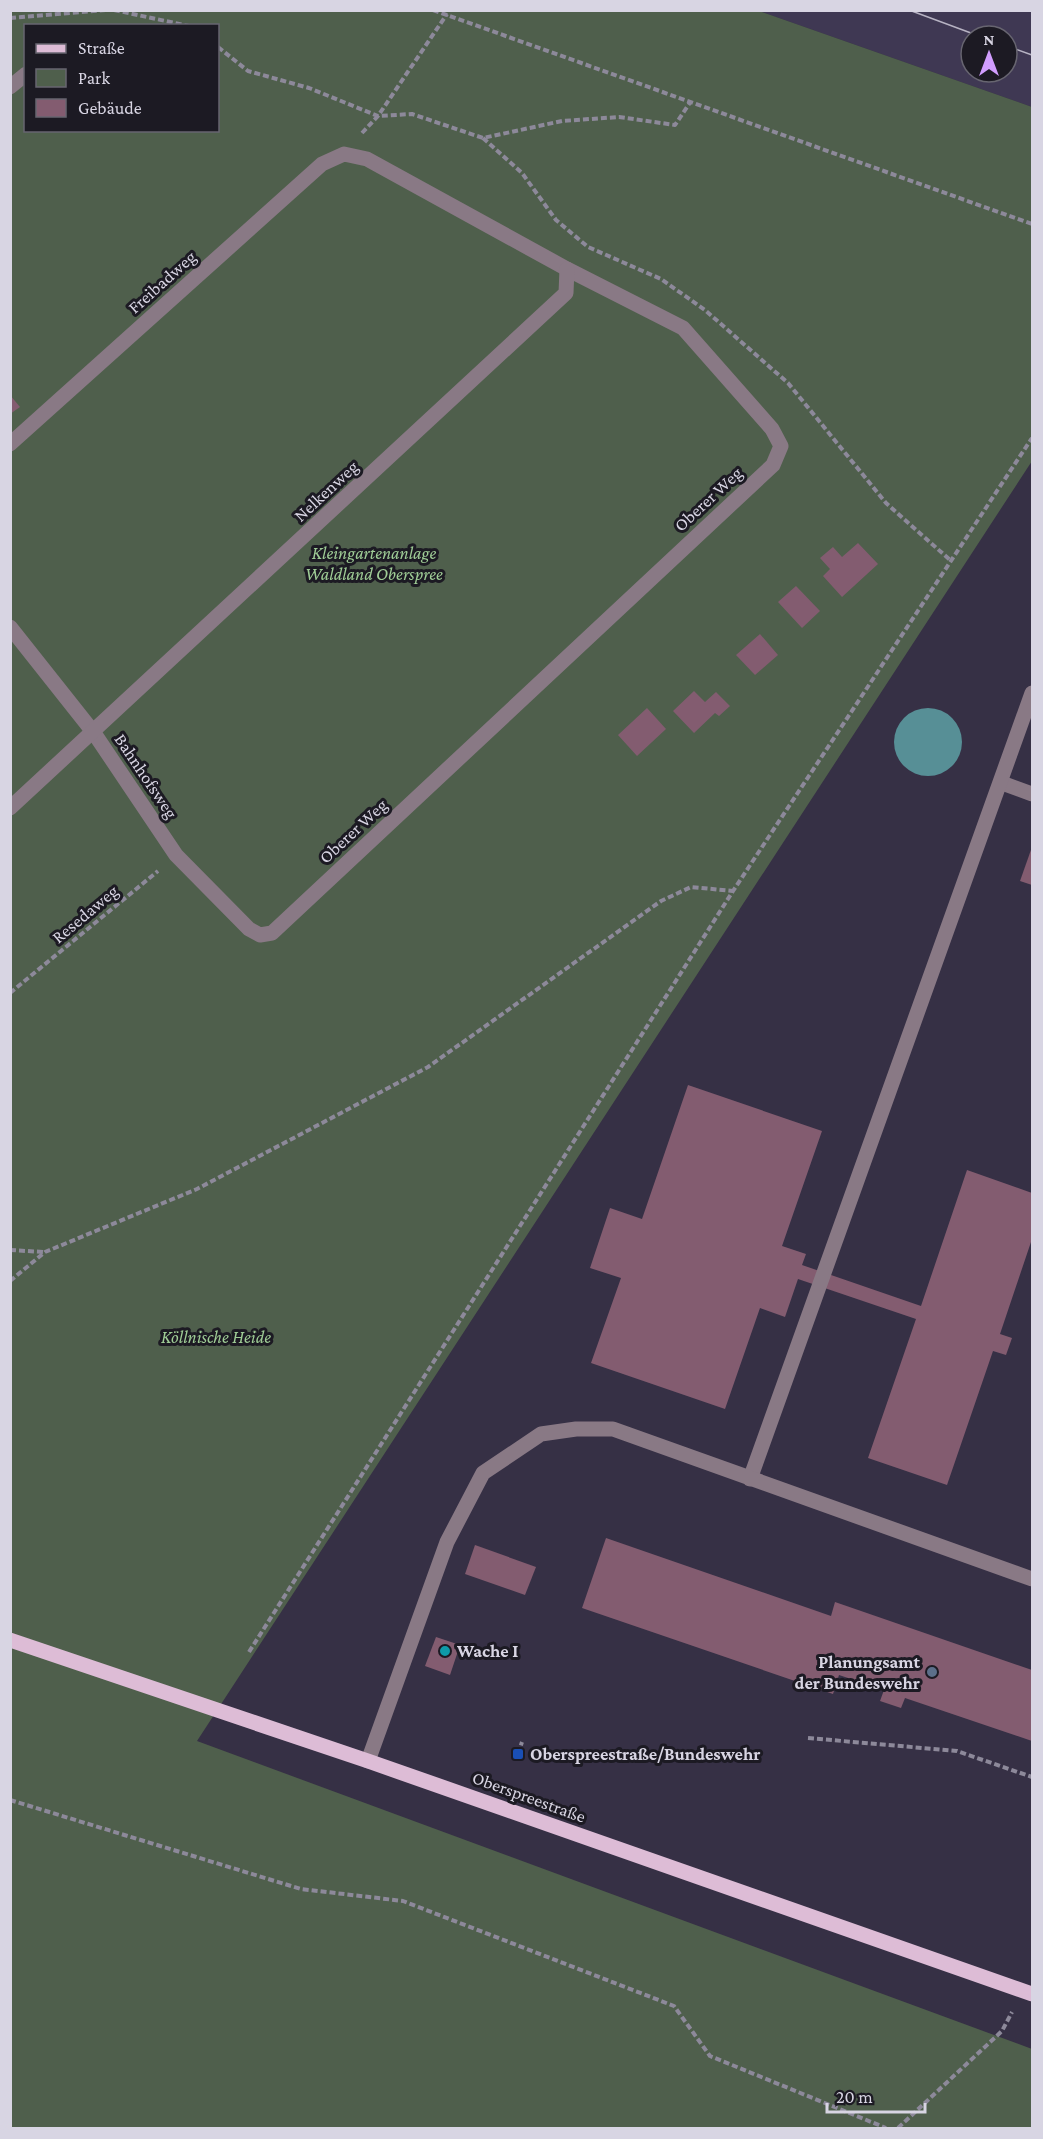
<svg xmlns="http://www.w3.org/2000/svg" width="1043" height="2139" font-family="'Crimson Pro',serif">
  <rect width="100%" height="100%" fill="#363045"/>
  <path fill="#3f3853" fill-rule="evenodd" d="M759 11H1032V107ZM971 36H1007V72H971Z"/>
  <path fill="#4f5f4c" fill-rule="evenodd" d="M11 11H759L1032 107V461L197 1741 1032 2049V2128H11ZM26 26H218V130H26Z"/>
  <circle fill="#578f96" cx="928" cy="742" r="34"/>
  <g fill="#835c70">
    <polygon points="10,395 20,407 10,414"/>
    <polygon points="858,543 878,564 842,597 823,576 830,569 820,558 833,547 842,557"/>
    <polygon points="796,586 820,611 802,628 778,602"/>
    <polygon points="760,634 778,655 755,675 736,655"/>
    <polygon points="694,691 705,702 716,692 730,706 719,716 715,713 694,733 673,711"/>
    <polygon points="647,708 666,729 637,756 618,735"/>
    <polygon points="1032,847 1032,885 1020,881"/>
    <polygon points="688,1085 822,1131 782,1246 806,1254 802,1265 921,1306 967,1170 1032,1193 1032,1239 1000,1334 1012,1338 1006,1355 993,1351 947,1485 868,1458 916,1319 798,1279 785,1317 760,1308 725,1409 591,1363 621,1278 590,1268 610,1208 642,1219"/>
    <polygon points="606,1538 831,1616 835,1602 1032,1670 1032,1741 905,1698 901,1708 880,1701 884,1690 839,1675 833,1694 582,1608"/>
    <polygon points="475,1545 536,1567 525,1595 465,1574"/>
    <polygon points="436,1637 460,1645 450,1675 425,1666"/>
  </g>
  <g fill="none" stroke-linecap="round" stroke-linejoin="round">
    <g stroke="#8d899a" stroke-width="4" stroke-dasharray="6 3" stroke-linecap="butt">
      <polyline points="114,10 189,26"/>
      <polyline points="433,10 1032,224"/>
      <polyline points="10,18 107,10"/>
      <polyline points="218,47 248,71 309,88 378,116 412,114 483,138 562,121 619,117 675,125 691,101"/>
      <polyline points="362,133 378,116 447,14"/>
      <polyline points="483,138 522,173 556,220 588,247 661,279 705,310 788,383 886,503 950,560"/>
      <polyline points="10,993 158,871"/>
      <polyline points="10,1250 44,1252"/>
      <polyline points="10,1281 45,1252 197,1189 428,1067 661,901 691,887 733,891"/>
      <polyline points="249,1652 733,891 1032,438"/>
      <polyline points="808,1738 957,1751 1032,1777"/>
      <polyline points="518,1754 522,1742"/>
      <polyline points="10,1800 301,1889 403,1901 674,2006 710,2056 886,2128"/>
      <polyline points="898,2128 1002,2031 1012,2012"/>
    </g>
    <g stroke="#897985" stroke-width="15">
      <polyline points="10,87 26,74"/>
      <polyline points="10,444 322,164 344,154 367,159 567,269 683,328 772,429 781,446 773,465 272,933 260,935 249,929 176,855 94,733 10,627"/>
      <polyline points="1002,783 1032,794"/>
      <polyline points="10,808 566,293 567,269"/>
      <polyline points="750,1479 1032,693"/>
      <polyline points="368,1761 447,1542 483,1473 541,1434 576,1429 613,1429 1032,1579"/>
    </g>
    <polyline stroke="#ddbcd6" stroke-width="15" points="10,1640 368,1761 1032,1994"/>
    <g stroke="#b7b3c3" stroke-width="1.5">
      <polyline points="909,10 979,36"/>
      <polyline points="1007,46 1032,55"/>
    </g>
  </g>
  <circle fill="#0f9aa8" stroke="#1c1a23" stroke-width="2" cx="445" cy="1651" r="6"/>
  <circle fill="#5c6f8a" stroke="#1c1a23" stroke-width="2" cx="932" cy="1672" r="6"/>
  <rect fill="#1a4fb4" stroke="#1c1a23" stroke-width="2" x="512" y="1748" width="12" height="12" rx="3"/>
  <g text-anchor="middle" stroke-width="6" stroke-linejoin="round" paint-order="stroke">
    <g font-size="18" fill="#d8d5e3" stroke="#1c1a23">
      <text transform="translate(162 282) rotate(-42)" y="6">Freibadweg</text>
      <text transform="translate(326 491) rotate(-43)" y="6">Nelkenweg</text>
      <text transform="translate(708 499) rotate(-43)" y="6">Oberer Weg</text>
      <text transform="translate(146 776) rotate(56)" y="6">Bahnhofsweg</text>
      <text transform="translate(353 831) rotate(-43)" y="6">Oberer Weg</text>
      <text transform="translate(85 914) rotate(-40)" y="6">Resedaweg</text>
      <text transform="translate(529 1797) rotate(20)" y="6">Oberspreestraße</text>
    </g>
    <g font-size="18" font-style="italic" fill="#9fcd96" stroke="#1c1a23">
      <text x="374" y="559">Kleingartenanlage<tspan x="374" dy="21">Waldland Oberspree</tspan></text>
      <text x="216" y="1343">Köllnische Heide</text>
    </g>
    <g font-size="18" font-weight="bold" fill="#d8d5e3" stroke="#1c1a23" text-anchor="start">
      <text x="457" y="1657">Wache I</text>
      <text x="920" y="1668" text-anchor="end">Planungsamt<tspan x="920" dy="21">der Bundeswehr</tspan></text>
      <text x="530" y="1760">Oberspreestraße/Bundeswehr</text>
    </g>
  </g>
  <rect width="1043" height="2139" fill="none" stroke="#d8d5e3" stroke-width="24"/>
  <rect x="24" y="24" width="195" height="108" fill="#1c1a23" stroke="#676570" stroke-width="1.5"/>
  <rect x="36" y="44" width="30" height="9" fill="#ddbcd6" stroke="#676570" stroke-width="1.5"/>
  <text x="78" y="54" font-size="18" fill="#d8d5e3">Straße</text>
  <rect x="36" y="69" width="30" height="18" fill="#4f5f4c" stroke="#676570" stroke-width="1.5"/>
  <text x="78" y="84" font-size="18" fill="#d8d5e3">Park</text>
  <rect x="36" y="99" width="30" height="18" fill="#835c70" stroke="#676570" stroke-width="1.5"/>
  <text x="78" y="114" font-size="18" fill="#d8d5e3">Gebäude</text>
  <g transform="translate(989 54)"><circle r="28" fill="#1c1a23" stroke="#676570" stroke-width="1.5"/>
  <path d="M0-4.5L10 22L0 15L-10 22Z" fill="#d19dfe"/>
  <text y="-9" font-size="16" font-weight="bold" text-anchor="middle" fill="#d8d5e3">N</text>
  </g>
  <path d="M827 2103v9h98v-9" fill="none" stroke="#d8d5e3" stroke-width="3"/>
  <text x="836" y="2103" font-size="18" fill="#d8d5e3" stroke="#1c1a23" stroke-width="4.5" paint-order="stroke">20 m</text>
</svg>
